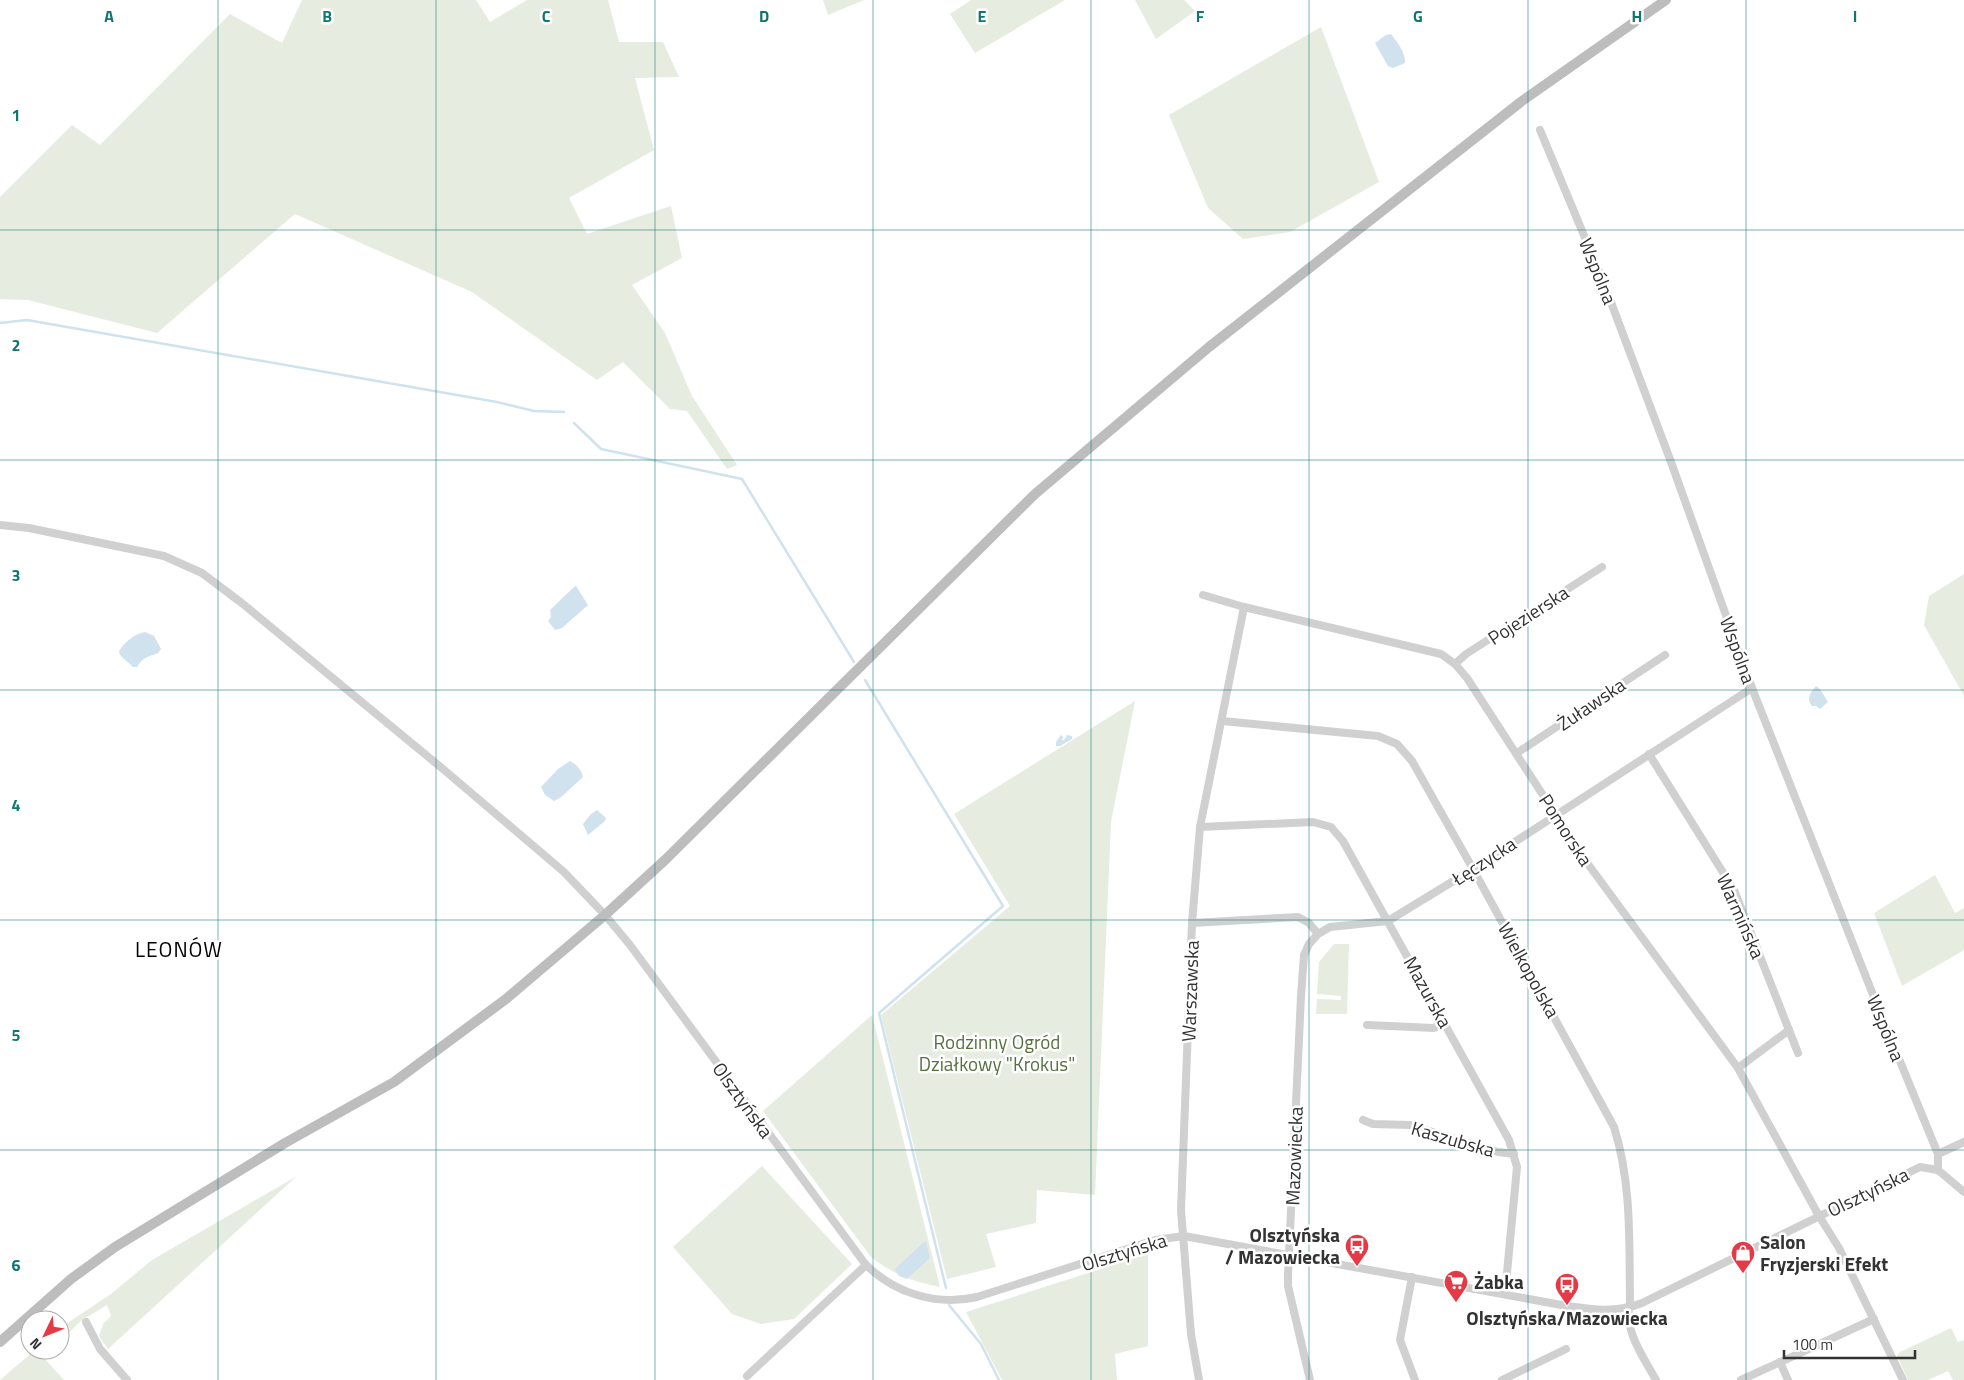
<svg xmlns="http://www.w3.org/2000/svg" width="1964" height="1380" font-family="'Titillium Web',sans-serif">
  <rect width="100%" height="100%" fill="#fff"/>
  <g fill="#e6ecdf">
    <polygon points="302,0 476,0 490,22 527,0 608,0 619,42 663,42 679,77 635,78 654,150 569,198 587,234 671,206 682,258 632,285 665,333 692,396 737,465 727,469 687,411 670,409 623,362 597,380 472,292 295,214 157,333 28,300 0,299 0,197 72,125 100,145 230,14 282,43"/>
    <polygon points="823,0 864,0 828,15"/>
    <polygon points="971,0 1065,0 975,53 950,14"/>
    <polygon points="1135,0 1184,0 1195,11 1156,39"/>
    <polygon points="1321,27 1379,182 1290,232 1243,239 1208,208 1169,115"/>
    <polygon points="1964,574 1964,696 1924,625 1929,596"/>
    <polygon points="1135,701 1111,822 1095,1195 1037,1190 1036,1223 986,1234 996,1267 947,1279 881,1015 1010,906 954,814"/>
    <polygon points="1935,875 1955,913 1964,908 1964,950 1902,986 1874,913"/>
    <polygon points="1334,944 1349,944 1347,1014 1316,1014 1317,999 1341,1000 1341,996 1317,994 1319,962"/>
    <path d="M872 1015 940 1287C911 1281 895 1275 871 1257L763 1111Z"/>
    <polygon points="762,1166 852,1264 794,1319 761,1324 732,1314 673,1247"/>
    <polygon points="297,1176 108,1349 99,1336 103,1324 111,1316 107,1305 82,1320 60,1341 60,1328 111,1294 152,1260"/>
    <polygon points="1148,1254 1148,1346 1115,1354 1117,1380 1002,1380 966,1312"/>
    <polygon points="1951,1328 1958,1342 1964,1340 1964,1380 1953,1380 1948,1371 1928,1380 1908,1380 1897,1356 1900,1352"/>
    <polygon points="35,1350 51,1350 43,1357 64,1380 0,1380"/>
  </g>
  <g fill="#cfe2ee">
    <path d="M1391 34C1397 42 1406 53 1405 63L1393 68 1388 66 1375 43 1386 35Z"/>
    <polygon points="576,586 588,605 562,628 555,630 548,621 551,617 550,610 574,587"/>
    <path d="M145 632 154 636 161 649 158 653C147 658 145 655 137 667H133L120 655 119 651C125 642 134 634 145 632Z"/>
    <path d="M1816 686 1820 689 1828 702 1820 709 1816 706H1812C1806 699 1810 693 1816 686Z"/>
    <polygon points="1061,735 1063,737 1062,741 1065,739 1067,735 1072,736 1072,739 1060,746 1056,746 1056,742"/>
    <path d="M570 761C577 765 581 769 583 777L560 798 554 801 545 795 541 787 558 769Z"/>
    <polygon points="597,810 606,818 605,821 588,835 583,824 591,814"/>
    <polygon points="924,1242 926,1242 930,1258 907,1279 899,1276 895,1270 896,1268"/>
  </g>
  <g fill="none" stroke-linecap="round" stroke-linejoin="round">
    <g stroke="#cfe2ee" stroke-width="2.5">
      <polyline points="0,323 27,320 497,402 534,411 564,412"/>
      <polyline points="574,423 601,449 742,479 854,662"/>
      <polyline points="865,680 1003,906 879,1013 946,1288"/>
      <polyline points="949,1305 981,1344 999,1380"/>
    </g>
    <g stroke="#d0d0d0" stroke-width="8">
      <polyline points="1540,130 1603,281 1671,462 1752,688 1879,1010 1938,1154 1938,1170"/>
      <path d="M0 525 29 528 164 556 202 573 243 604 443 769 564 872 605 915 630 945 866 1265C896 1294 937 1306 977 1297L1155 1240 1184 1236 1567 1306C1594 1310 1617 1313 1642 1303L1920 1167 1938 1170 1964 1192"/>
      <polyline points="1203,595 1244,607 1441,654 1455,664 1467,678 1585,860 1738,1068 1819,1216 1839,1248 1903,1380"/>
      <polyline points="1455,664 1466,654 1602,567"/>
      <path d="M1222 721 1378 736 1397 744 1412 761 1473 869 1614 1127C1632 1184 1629 1243 1630 1302 1623 1330 1643 1356 1656 1380"/>
      <polyline points="1517,753 1665,655"/>
      <polyline points="1649,754 1734,890 1789,1030 1738,1068"/>
      <polyline points="1200,827 1313,822 1331,827 1343,841 1509,1140 1517,1167 1505,1294"/>
      <polyline points="1192,923 1298,917 1309,923 1318,934"/>
      <polyline points="1367,1025 1434,1028 1445,1022"/>
      <polyline points="1789,1030 1798,1053"/>
      <polyline points="1363,1120 1373,1124 1410,1125 1498,1152 1514,1154"/>
      <polyline points="1938,1154 1964,1142"/>
      <polyline points="1412,1277 1400,1340 1415,1380"/>
      <polyline points="86,1322 100,1349 127,1380"/>
      <polyline points="1780,1362 1788,1380"/>
      <polyline points="747,1376 866,1265"/>
      <polyline points="1199,1380 1191,1334 1181,1210 1192,923 1200,827 1244,607"/>
      <polyline points="1310,1380 1288,1286 1288,1275 1301,996 1304,955 1309,944 1318,934 1330,927 1388,921 1473,869 1752,688"/>
      <polyline points="1502,1380 1566,1349"/>
      <polyline points="1741,1380 1874,1319"/>
    </g>
    <polyline stroke="#bdbdbd" stroke-width="10" points="0,1342 71,1279 115,1247 285,1143 394,1082 506,999 605,915 665,860 1035,494 1209,347 1522,101 1666,0"/>
  </g>
  <path fill="none" stroke="#0f766e" stroke-width="1" stroke-opacity="0.55" d="M218 0V1380M436 0V1380M655 0V1380M873 0V1380M1091 0V1380M1309 0V1380M1528 0V1380M1746 0V1380M0 230H1964M0 460H1964M0 690H1964M0 920H1964M0 1150H1964"/>
  <defs>
    <symbol id="bus-pin" viewBox="-11 -11 22 30"><path d="M0 17L-7.5 6A9.5 9.5 0 1 1 7.5 6Z" fill="#e63946" stroke="#fff"/><path d="M-5-6H5V4H4V6H2V4H-2V6H-4V4H-5ZM-3.5-4V0h7V-4ZM-3.5 1.2v1.5H-2V1.2ZM2 1.2v1.5H3.5V1.2Z" fill="#fff"/></symbol>
    <symbol id="shop-pin" viewBox="-11 -11 22 30"><path d="M0 17L-7.5 6A9.5 9.5 0 1 1 7.5 6Z" fill="#e63946" stroke="#fff"/><path d="M-5-2.5h2.3a2.7 3.5 0 0 1 5.4 0H5L5.5 6h-11ZM-1.5-2.5h3a1.5 2.3 0 0 0-3 0Z" fill="#fff"/></symbol>
    <symbol id="supermarket-pin" viewBox="-11 -11 22 30"><path d="M0 17L-7.5 6A9.5 9.5 0 1 1 7.5 6Z" fill="#e63946" stroke="#fff"/><path d="M-6-5.5h2.5l.6 2H6L4.5 2H-2.5L-4.4-4H-6ZM-1.5 3.2a1.3 1.3 0 1 0 .1 0ZM3 3.2a1.3 1.3 0 1 0 .1 0Z" fill="#fff"/></symbol>
  </defs>
  <g fill-rule="evenodd">
    <use href="#bus-pin" x="1343" y="1232" width="28" height="38"/>
    <use href="#shop-pin" x="1729" y="1239" width="28" height="38"/>
    <use href="#supermarket-pin" x="1442" y="1268" width="28" height="38"/>
    <use href="#bus-pin" x="1553" y="1271" width="28" height="38"/>
  </g>
  <g text-anchor="middle" stroke-width="5" stroke-linejoin="round" paint-order="stroke">
    <g font-size="19" fill="#333" stroke="#fff">
      <text transform="translate(1598 271) rotate(68)" y="7">Wspólna</text>
      <text transform="translate(1528 615) rotate(-33)" y="7">Pojezierska</text>
      <text transform="translate(1738 650) rotate(70)" y="7">Wspólna</text>
      <text transform="translate(1591 704) rotate(-34)" y="7">Żuławska</text>
      <text transform="translate(1566 830) rotate(57)" y="7">Pomorska</text>
      <text transform="translate(1484 861) rotate(-33)" y="7">Łęczycka</text>
      <text transform="translate(1741 916) rotate(66)" y="7">Warmińska</text>
      <text transform="translate(1529 970) rotate(61)" y="7">Wielkopolska</text>
      <text transform="translate(1190 991) rotate(-88)" y="7">Warszawska</text>
      <text transform="translate(1428 992) rotate(61)" y="7">Mazurska</text>
      <text transform="translate(1886 1028) rotate(68)" y="7">Wspólna</text>
      <text transform="translate(743 1100) rotate(54)" y="7">Olsztyńska</text>
      <text transform="translate(1453 1139) rotate(16)" y="7">Kaszubska</text>
      <text transform="translate(1294 1156) rotate(-88)" y="7">Mazowiecka</text>
      <text transform="translate(1868 1192) rotate(-26)" y="7">Olsztyńska</text>
      <text transform="translate(1124 1252) rotate(-17)" y="7">Olsztyńska</text>
    </g>
    <g font-size="19" fill="#56703f" stroke="#fff">
      <text x="997" y="1049">Rodzinny Ogród<tspan x="997" dy="22">Działkowy "Krokus"</tspan></text>
    </g>
    <g font-size="19" font-weight="bold" fill="#333" stroke="#fff" text-anchor="start">
      <text x="1340" y="1242" text-anchor="end">Olsztyńska<tspan x="1340" dy="22">/ Mazowiecka</tspan></text>
      <text x="1760" y="1249">Salon<tspan x="1760" dy="22">Fryzjerski Efekt</tspan></text>
      <text x="1474" y="1289">Żabka</text>
      <text x="1567" y="1325" text-anchor="middle">Olsztyńska/Mazowiecka</text>
    </g>
    <g font-size="21" letter-spacing="1" fill="#000" stroke="#fff">
      <text x="179" y="957">LEONÓW</text>
    </g>
  </g>
  <g font-size="16" text-anchor="middle" font-weight="bold" fill="#0f766e" stroke="#fff" stroke-width="5" stroke-linejoin="round" paint-order="stroke">
    <text x="109" y="22">A</text>
    <text x="327" y="22">B</text>
    <text x="546" y="22">C</text>
    <text x="764" y="22">D</text>
    <text x="982" y="22">E</text>
    <text x="1200" y="22">F</text>
    <text x="1418" y="22">G</text>
    <text x="1637" y="22">H</text>
    <text x="1855" y="22">I</text>
    <text x="16" y="121">1</text>
    <text x="16" y="351">2</text>
    <text x="16" y="581">3</text>
    <text x="16" y="811">4</text>
    <text x="16" y="1041">5</text>
    <text x="16" y="1271">6</text>
  </g>
  <g transform="translate(45 1335) rotate(227)"><circle r="24" fill="#ffffff" stroke="#adadad"/>
  <path d="M0-4L9 19L0 12L-9 19Z" fill="#e63946"/>
  <text y="-8" font-size="14" font-weight="bold" text-anchor="middle" fill="#333333">N</text>
  </g>
  <path d="M1784 1350v8h131v-8" fill="none" stroke="#333333" stroke-width="2.5"/>
  <text x="1792" y="1350" font-size="15" fill="#333333" stroke="#ffffff" stroke-width="4" paint-order="stroke">100 m</text>
</svg>
